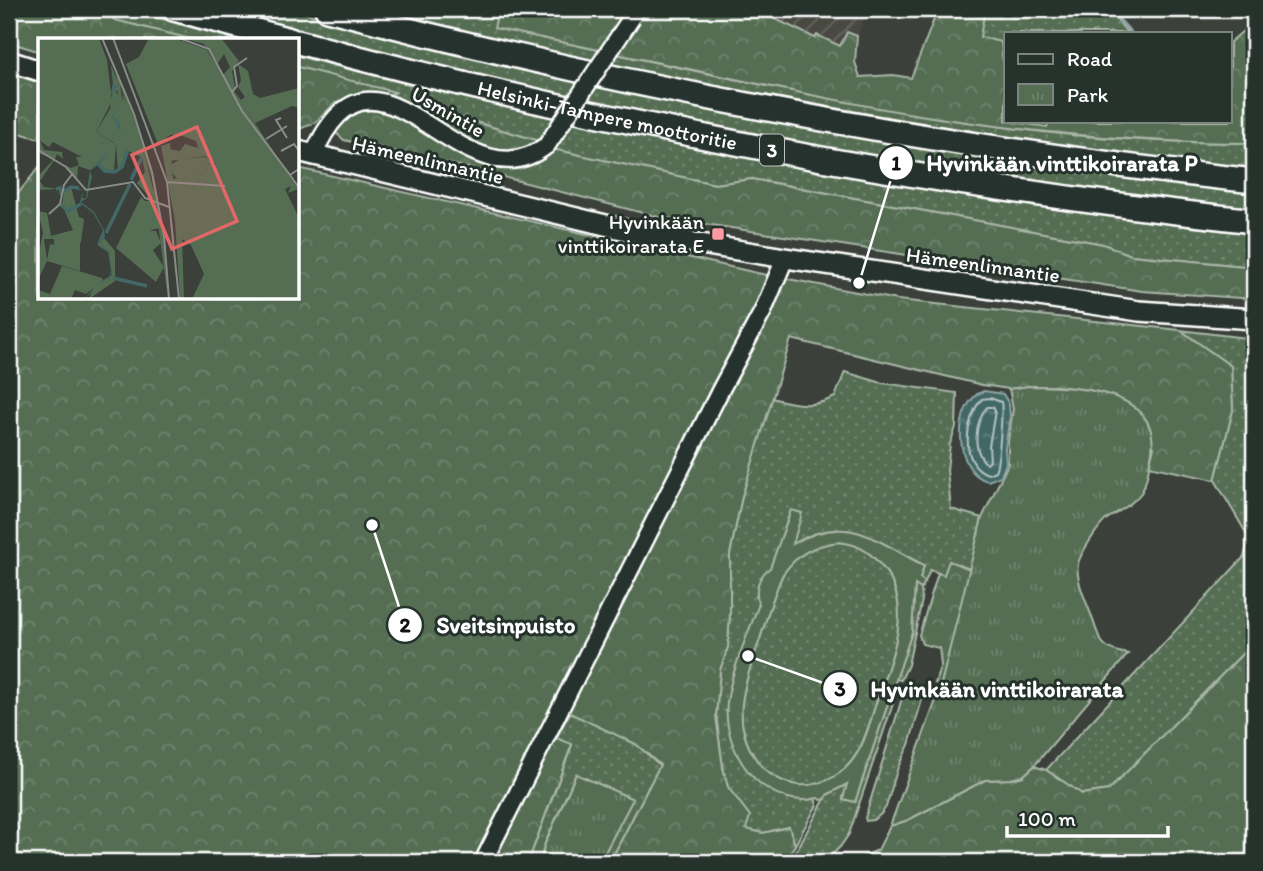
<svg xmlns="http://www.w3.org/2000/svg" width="1263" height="871" font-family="Itim,sans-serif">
  <defs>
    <pattern id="industrial-furrows" width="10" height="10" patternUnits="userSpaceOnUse" patternTransform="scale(1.75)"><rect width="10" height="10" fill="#4a4a43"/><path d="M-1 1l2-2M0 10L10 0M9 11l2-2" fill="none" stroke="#65655f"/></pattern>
    <pattern id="grass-dots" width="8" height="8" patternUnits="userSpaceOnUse" patternTransform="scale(1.75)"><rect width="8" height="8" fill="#556e53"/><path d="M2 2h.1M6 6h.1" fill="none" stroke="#6e846d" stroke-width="1.8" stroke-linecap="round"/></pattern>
    <pattern id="forest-crowns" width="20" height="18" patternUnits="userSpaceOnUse" patternTransform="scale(1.75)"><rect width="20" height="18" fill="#556e53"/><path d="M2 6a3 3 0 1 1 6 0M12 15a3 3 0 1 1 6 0" fill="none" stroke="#6e846d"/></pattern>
    <pattern id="park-tufts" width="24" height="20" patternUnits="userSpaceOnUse" patternTransform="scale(1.75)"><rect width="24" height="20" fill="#556e53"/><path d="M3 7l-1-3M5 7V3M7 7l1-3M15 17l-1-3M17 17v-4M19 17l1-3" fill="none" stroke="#6e846d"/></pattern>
    <pattern id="water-ripples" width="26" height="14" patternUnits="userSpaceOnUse" patternTransform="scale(1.75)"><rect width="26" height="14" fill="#436866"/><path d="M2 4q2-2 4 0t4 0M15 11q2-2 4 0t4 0" fill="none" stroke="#5f7f7d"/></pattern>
  </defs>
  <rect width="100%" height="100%" fill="#3b403a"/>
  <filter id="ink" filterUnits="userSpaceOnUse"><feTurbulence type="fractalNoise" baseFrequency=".0143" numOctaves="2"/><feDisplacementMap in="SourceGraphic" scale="14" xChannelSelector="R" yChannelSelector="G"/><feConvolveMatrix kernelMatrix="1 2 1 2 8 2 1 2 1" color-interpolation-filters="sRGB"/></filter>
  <g filter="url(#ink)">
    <polygon fill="url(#industrial-furrows)" points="733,9 868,9 857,36 855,62"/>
    <g fill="url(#grass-dots)" stroke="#aab6a9" stroke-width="2">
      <polygon points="100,9 127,9 237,40 176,40 115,20"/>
      <polygon points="203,9 289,9 440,47 1254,192 1254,214 1022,184 585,104"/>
      <path d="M371 9H467L497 16 495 28C666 64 837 105 1011 128 1092 139 1173 143 1254 143V170C1139 157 1023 143 908 123 728 92 549 53 371 9Z"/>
      <polygon points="985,9 1107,9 1128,33 1006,33 1006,61 1003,61 979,38"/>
      <path d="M298 56C612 138 931 199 1254 234V267L1131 255 1103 244 752 179 715 184 552 149 543 142 424 107 422 112 387 96 394 93 298 70Z"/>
      <polygon points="1180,330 1254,339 1254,642 1109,790 1082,794 1046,770 1244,557 1249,538 1215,480 1233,410 1231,366"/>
      <path d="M845 372 882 383 957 393 956 427 950 444 947 470 951 509 982 518 970 569 949 562 944 575 930 570 925 582 920 578 924 565C876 541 844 511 792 545L791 510 770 569 762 577 756 597 759 604C742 653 718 699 736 751L809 800 815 798 817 805 795 845 789 827 763 833 746 829 728 787 723 768 716 716 720 670 728 647 730 611V554L742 496 771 398C797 404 810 409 835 397Z"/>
      <path d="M838 542C854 543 868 550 879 563 916 603 893 653 878 697 869 724 863 754 841 772 825 785 805 789 786 782 772 778 761 767 754 756 729 718 747 677 760 639 767 617 773 595 783 574 797 554 814 545 838 542Z"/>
      <polygon points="915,584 921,589 922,600 908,665 901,680 896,679 912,632"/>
      <polygon points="894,685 898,689 849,834 840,847 824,862 790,862 827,795 848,783 843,798 855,802"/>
      <polygon points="915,686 920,687 924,693 909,745 898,767 886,807 881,814 873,820 866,821 865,818 904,692 908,687"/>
      <polygon points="569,712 636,744 660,765 610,862 600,862 632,799 576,774 544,846 541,862 528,862 572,745 555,739"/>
    </g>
    <g fill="url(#forest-crowns)" stroke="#aab6a9" stroke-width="2">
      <polygon points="9,9 100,9 115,20 195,40 40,40 40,52 9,42"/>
      <polygon points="539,9 631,9 604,51 494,28 497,16 520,14"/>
      <path d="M647 9H772L769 16 815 38 817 35 840 46 847 32 857 36 855 62 860 77 893 75 911 78 938 9H985L980 37 1001 42 1003 61H1006V121L1047 127 1049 121H1230V42L1254 22V143C1137 143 1022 132 907 113 809 97 713 73 616 54Z"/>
      <polygon points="298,67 395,92 387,96 357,94 335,103 316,122 300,129 298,128"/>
      <polygon points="9,73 40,83 40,139 9,130"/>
      <polygon points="423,107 543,142 518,154 467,144 422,112"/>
      <path d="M363 110C371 111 382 110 390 114 443 136 495 199 552 149L715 184 752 179 1103 244 1131 255 1254 267V299L1142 291 659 217 476 170 344 140 335 132 343 120Z"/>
      <polygon points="39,167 40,298 298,298 298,168 757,273 898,300 1180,330 1231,366 1233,410 1215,480 1149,466 1154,447 1116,397 1089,390 1057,386 1029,386 1009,389 982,385 791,339 742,496 730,554 730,611 728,647 720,670 716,716 723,768 728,787 750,816 746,829 763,833 789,827 795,845 783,862 610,862 660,765 636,744 570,713 556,738 572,744 528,862 9,862 9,205"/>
      <polygon points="949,561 970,569 941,686 935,683 941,665 939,648 922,644 919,635 938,573 944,575"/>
      <polygon points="1254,642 1254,862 851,862 878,850 890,826 908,820 985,780 1011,779 1023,776 1034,766 1046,770 1082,794 1109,790"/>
    </g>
    <g fill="url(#park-tufts)" stroke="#aab6a9" stroke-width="2">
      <path d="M1029 386C1079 386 1169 390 1150 462 1148 472 1146 485 1141 493 1132 505 1119 511 1107 519 1099 525 1080 554 1078 564 1075 580 1088 605 1093 620 1100 643 1103 650 1128 654L1034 766 1023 776 1011 779 985 780 908 820 890 826 939 692 982 518 1008 464V441L1013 409 1009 389Z"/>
      <polygon points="576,774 633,799 600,862 541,862 544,846"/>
    </g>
    <path fill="#556e53" stroke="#aab6a9" stroke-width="2" fill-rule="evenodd" d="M791 510 802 513 793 544C847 512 875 540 924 566L920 578 925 582 921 589 915 585 912 632 855 802 843 799 847 784 827 795 826 799 820 800 818 798C797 803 780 798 762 785 738 767 724 732 727 703 731 671 748 634 759 604 754 591 758 576 770 568ZM838 542C854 543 868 550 879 563 916 603 893 653 878 697 869 724 864 754 841 772 824 785 801 790 781 780 769 775 760 766 754 756 729 718 747 677 760 639 767 617 773 595 783 574 797 554 814 545 838 542Z"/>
    <path fill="url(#water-ripples)" stroke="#8ea4a3" stroke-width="2" d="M984 391 1003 394 1009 404 1010 416 1005 448 1006 463 1001 476 988 481C953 473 952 401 984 391Z"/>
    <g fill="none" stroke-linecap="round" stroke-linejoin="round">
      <g stroke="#b4c3c2" stroke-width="2">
        <path d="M990 398 1001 402C1003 409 999 465 995 471L988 474C959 465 965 417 982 399Z"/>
        <path d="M987 407H993L995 411 989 446 990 461 987 464C971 451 975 422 987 407Z"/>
      </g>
      <polyline stroke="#8ea4a3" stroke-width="3.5" points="1109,9 1131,33"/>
      <defs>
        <g id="minor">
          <path d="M313 156C376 7 461 215 547 145"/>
          <polyline points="483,862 721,389 763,311 785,258"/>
        </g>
        <g id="major">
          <polyline points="9,61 40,71"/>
          <polyline points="298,151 647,235 785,258 1139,311 1254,319"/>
        </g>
        <g id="highway">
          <polyline points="174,9 290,40"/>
          <path d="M327 9C631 89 941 148 1254 181"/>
          <path id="s1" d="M298 42C611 126 931 186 1254 221"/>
        </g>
      </defs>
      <use href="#minor" stroke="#fff" stroke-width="21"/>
      <use href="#major" stroke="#fff" stroke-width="24"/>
      <use href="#highway" stroke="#fff" stroke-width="28"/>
      <use href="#minor" stroke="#26332d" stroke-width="16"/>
      <use href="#major" stroke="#26332d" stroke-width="19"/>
      <use href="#highway" stroke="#26332d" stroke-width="23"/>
      <defs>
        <polyline id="minor-bridge" points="547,145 632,17"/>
      </defs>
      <use href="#minor-bridge" stroke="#fff" stroke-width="21" stroke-linecap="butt"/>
      <use href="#minor-bridge" stroke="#26332d" stroke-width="16"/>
    </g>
  </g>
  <rect fill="#ff9aa2" stroke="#26332d" stroke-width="2.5" x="711" y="227" width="14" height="14" rx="3.5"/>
  <g text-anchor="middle" stroke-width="6" stroke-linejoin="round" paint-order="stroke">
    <rect fill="#26332d" stroke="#bec2c0" stroke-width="2" x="760" y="134.5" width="24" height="31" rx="5"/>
    <g font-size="19" font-weight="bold" fill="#fff">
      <text x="772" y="157">3</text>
    </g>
    <g font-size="21" fill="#fff" stroke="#26332d">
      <text transform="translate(448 112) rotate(30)" y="7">Usmintie</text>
      <text dy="7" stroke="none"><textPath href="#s1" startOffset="318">Helsinki-Tampere moottoritie</textPath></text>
      <text transform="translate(428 160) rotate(13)" y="7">Hämeenlinnantie</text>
      <text transform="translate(983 265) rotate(8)" y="7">Hämeenlinnantie</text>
    </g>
    <g font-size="21" fill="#fff" stroke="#26332d" text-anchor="end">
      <text x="704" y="229">Hyvinkään<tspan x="704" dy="24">vinttikoirarata E</tspan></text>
    </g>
  </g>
  <g transform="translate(38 38)">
    <rect width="261" height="261" fill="#3b403a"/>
    <path d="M78 34 99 87 115 139 125 195 130 261 114 140 82 46 86 75 80 91 87 93 77 105 58 94 72 71 75 50 81 58ZM168 119 177 126 172 125 165 135 140 141 135 136 133 127 142 121ZM103 159 119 174 121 190 111 193H118L123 205 115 212 126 229 118 244 78 210ZM66 200 77 213V243L51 261 56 248 74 237 71 214 60 207ZM42 204V233L9 223 0 242V219L9 222 12 206 26 209Z" fill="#556e53"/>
    <path d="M0 0H61L69 22 74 63 58 94 76 105 86 93 81 91 85 57 81 47V58L79 52 76 56 73 27 100 93 121 173 115 174 105 163H115L99 145 107 134 104 119 90 113 80 133 78 106 76 134H66L60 125 52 132 40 128 39 141 25 126 33 130 41 127 38 119H44L15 104 11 109 2 103 6 112 24 114 25 121 19 116 17 121 2 143 6 149 20 151 0 152V138L16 121 0 115ZM111 0H136L169 12 260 151 250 155 253 148 247 151 261 180V261H154L166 236 153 207 144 201 146 261H142L137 183 123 108 132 105 135 141 165 135 172 125 179 127 161 113 158 103 142 97H132L120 106 88 26 101 19ZM144 0H183L201 23 194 33 197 50 194 52 185 37 192 29 186 16 179 26 166 6ZM200 26 210 33 215 56 222 60 261 50V70L254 68 217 85 196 53 203 62 207 59 200 49 203 42ZM33 149 41 179 46 181 43 204 29 212 16 207V201H6L9 223 0 219 5 195 0 173 9 175 13 198 35 192 24 167 26 154ZM24 228 64 240 65 242 48 256 37 252 33 261H0V252L12 256Z" fill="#556e53"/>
    <path d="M0 52 14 57 0 85ZM147 106 160 110 168 118 131 123 130 111 142 113Z" fill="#556e53"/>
    <path d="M77 32 75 48H80L74 55 80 65 75 78 82 84 81 91 71 105 64 106 69 116 62 125 52 133 54 139 49 160 43 164 56 174 66 192 67 199 60 207 66 209 71 214 74 235 71 241 56 248 53 255 47 261 57 247 71 240 73 233 70 214 59 207 65 192 55 175 42 165 45 152H41L36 149 45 152 44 160H48L52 132 68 115 63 105H70L80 91 74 78 80 65 73 55Z" fill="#436866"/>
    <path fill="none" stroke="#436866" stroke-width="3.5" d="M60 126 67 133 77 134 84 129 90 112M93 142 104 119M18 151 22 150 23 155 33 149 41 150M22 166 30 173 43 166M68 195 92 146M75 240 109 248"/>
    <path fill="none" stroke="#898c89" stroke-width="2" d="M64 0 96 76 114 134 126 198 131 261M75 0 129 144 141 261M141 0 171 11 204 73 252 137M194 54 199 48 196 29 209 20M243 80 238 82 249 100M228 101 249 88M0 112 28 129 48 152 95 144 107 160 131 169M243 113 256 106 261 113M261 131 252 137 261 150M129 144 187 148M11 176 22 166 26 147 35 135"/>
    <path fill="#e26868" fill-opacity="0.15" stroke="#e26868" stroke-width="3.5" d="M159 89 199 183 134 211 94 117Z"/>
    <rect width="261" height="261" fill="none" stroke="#fff" stroke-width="3.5"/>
  </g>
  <path fill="none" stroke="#fff" stroke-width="2.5" d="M859 283L896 163M372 525L405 625M748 656L840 689"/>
  <g fill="#fff" stroke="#26332d" stroke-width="2.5">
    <circle cx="859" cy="283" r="7"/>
    <circle cx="372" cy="525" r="7"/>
    <circle cx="748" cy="656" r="7"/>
    <circle cx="896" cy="163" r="18"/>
    <circle cx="405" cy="625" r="18"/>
    <circle cx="840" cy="689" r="18"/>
  </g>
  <g font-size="21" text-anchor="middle" font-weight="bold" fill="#111">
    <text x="896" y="170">1</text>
    <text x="405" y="632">2</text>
    <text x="840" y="696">3</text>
  </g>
  <g font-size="23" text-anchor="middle" font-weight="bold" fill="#fff" stroke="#26332d" stroke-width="6" stroke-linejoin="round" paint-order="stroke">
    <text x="1062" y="171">Hyvinkään vinttikoirarata P</text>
    <text x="506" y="633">Sveitsinpuisto</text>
    <text x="997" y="697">Hyvinkään vinttikoirarata</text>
  </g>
  <rect width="1263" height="871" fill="none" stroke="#26332d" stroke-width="35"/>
  <rect x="18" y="18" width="1228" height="836" fill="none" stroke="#fff" stroke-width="2.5" filter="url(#ink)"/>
  <rect x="1004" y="32" width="228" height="91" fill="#26332d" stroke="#7d8581" stroke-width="2"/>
  <rect x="1018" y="54" width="35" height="10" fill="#26332d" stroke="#7d8581" stroke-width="2"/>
  <text x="1067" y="66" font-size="21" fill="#ffffff">Road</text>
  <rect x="1018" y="84" width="35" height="21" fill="url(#park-tufts)" stroke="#7d8581" stroke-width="2"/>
  <text x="1067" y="102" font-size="21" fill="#ffffff">Park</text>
  <path d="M1007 826v10h161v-10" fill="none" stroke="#ffffff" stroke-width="3.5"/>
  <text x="1018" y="826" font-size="21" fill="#ffffff" stroke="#26332d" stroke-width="5" paint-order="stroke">100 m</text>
</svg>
